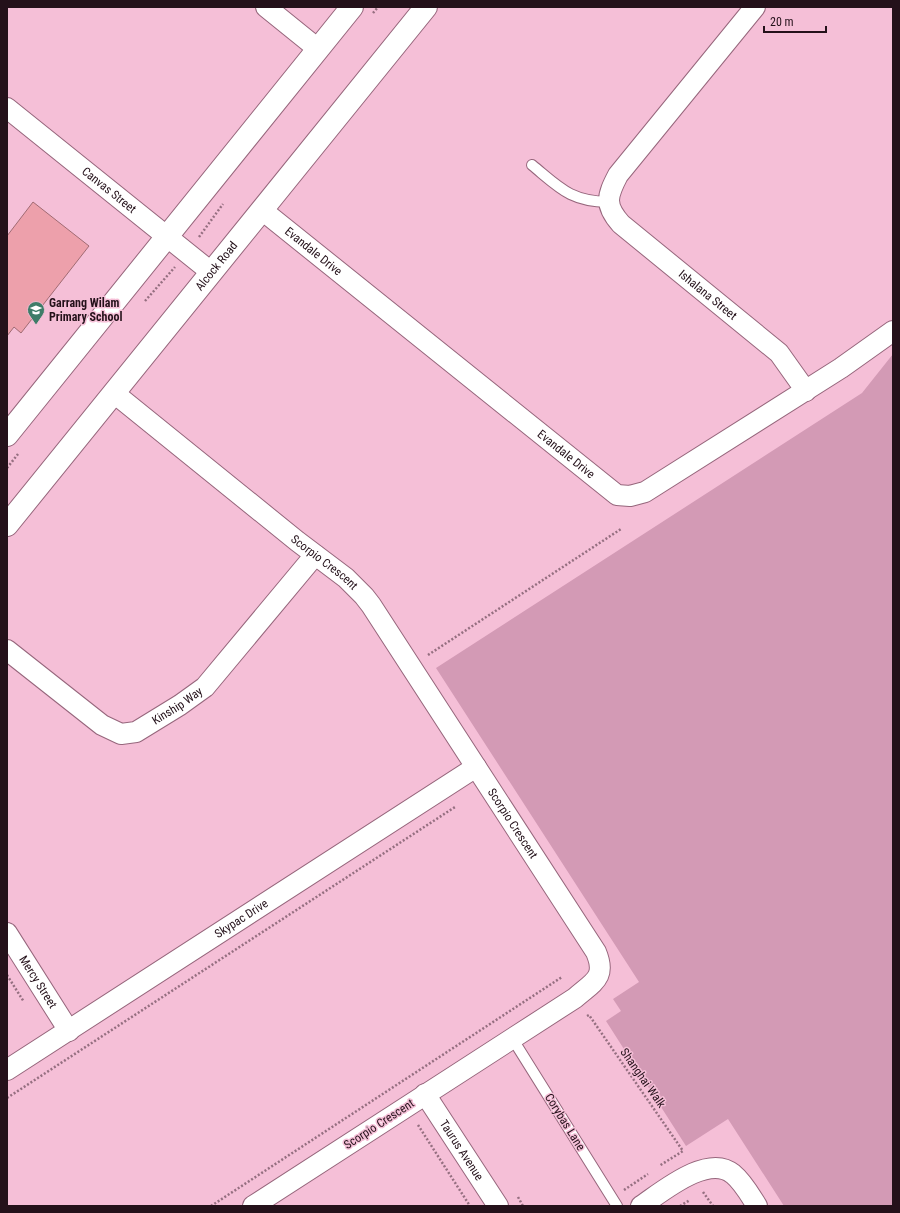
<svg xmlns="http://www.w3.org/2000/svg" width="900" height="1213" font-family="'Roboto Condensed',sans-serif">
  <rect width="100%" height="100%" fill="#f5bfd7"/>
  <polygon fill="#d39ab5" points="893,354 893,1206 784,1206 728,1119 686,1146 606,1021 621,1011 613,999 639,982 436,668 862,393"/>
  <polygon fill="#eda0ab" stroke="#a06b73" points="33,202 89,246 21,333 14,327 7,336 7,236"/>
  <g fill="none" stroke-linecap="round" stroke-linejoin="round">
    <defs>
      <g id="lane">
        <path d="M532 165C560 188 570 201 608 202"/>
        <polyline points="512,1038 617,1206"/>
      </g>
      <g id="street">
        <polyline points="266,7 318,49"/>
        <path id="s1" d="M755 7 618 175C607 196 604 205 621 224L779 353 806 391"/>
        <path id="s2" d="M7 108 211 272"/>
        <path id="s3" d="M262 210 617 495 630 496 645 492 841 368 893 331"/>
        <path id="s4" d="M114 393 297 541 346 578 364 596 371 605 596 952C607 978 593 982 575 998L253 1206"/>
        <path id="s5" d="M7 650 102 725 121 734 136 732 180 705 205 687 315 555"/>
        <path id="s6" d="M7 933 69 1031"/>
        <path id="s7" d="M7 1070 476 767"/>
        <path id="s8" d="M425 1094 498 1206"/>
        <path d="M641 1206C662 1192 708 1153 733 1174 743 1182 750 1195 757 1206"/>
      </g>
      <g id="secondary">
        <polyline points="7,435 352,7"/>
        <path id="s9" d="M7 525 426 7"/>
      </g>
    </defs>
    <use href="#lane" stroke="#96667c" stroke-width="12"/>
    <use href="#street" stroke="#96667c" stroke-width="22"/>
    <use href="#secondary" stroke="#96667c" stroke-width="24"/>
    <g stroke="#956f80" stroke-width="2.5" stroke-dasharray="2 2" stroke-linecap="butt">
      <polyline points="373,13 378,7"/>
      <polyline points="199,237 223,204"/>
      <polyline points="145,301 175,267"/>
      <polyline points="7,468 18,454"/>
      <polyline points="428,655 621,529"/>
      <polyline points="7,975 24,1002"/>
      <polyline points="587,1016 589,1015 683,1151 659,1166"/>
      <polyline points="7,1098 455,807"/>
      <polyline points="418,1125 470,1206"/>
      <polyline points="624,1190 648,1174"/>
      <polyline points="703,1192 713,1206"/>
      <polyline points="518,1197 523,1206"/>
      <polyline points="211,1206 562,977"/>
      <polyline points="680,1206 690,1200"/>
    </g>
    <use href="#lane" stroke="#fff" stroke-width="10"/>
    <use href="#street" stroke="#fff" stroke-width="20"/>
    <use href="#secondary" stroke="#fff" stroke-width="22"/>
  </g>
  <defs>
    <symbol id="school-pin" viewBox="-11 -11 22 30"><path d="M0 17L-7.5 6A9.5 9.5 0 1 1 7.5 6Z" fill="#3e7c68" stroke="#f5bfd7"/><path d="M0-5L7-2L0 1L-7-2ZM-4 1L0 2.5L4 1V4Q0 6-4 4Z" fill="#fff"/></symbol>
  </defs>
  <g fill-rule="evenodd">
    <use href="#school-pin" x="26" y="300" width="20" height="27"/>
  </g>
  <g text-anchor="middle" stroke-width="3" stroke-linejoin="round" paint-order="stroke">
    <g font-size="12" fill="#24111a" stroke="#f5bfd7">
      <text dy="4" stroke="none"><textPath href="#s2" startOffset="131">Canvas Street</textPath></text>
      <text dy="4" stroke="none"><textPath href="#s3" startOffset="66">Evandale Drive</textPath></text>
      <text dy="4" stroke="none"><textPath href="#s9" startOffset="333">Alcock Road</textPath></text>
      <text dy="4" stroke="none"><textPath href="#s1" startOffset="383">Ishalana Street</textPath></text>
      <text dy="4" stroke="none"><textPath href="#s3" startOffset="390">Evandale Drive</textPath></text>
      <text dy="4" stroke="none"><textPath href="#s4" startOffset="270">Scorpio Crescent</textPath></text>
      <text dy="4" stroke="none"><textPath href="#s5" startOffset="206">Kinship Way</textPath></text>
      <text dy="4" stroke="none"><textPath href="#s4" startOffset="594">Scorpio Crescent</textPath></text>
      <text dy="4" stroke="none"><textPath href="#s7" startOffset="279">Skypac Drive</textPath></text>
      <text dy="4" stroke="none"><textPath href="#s6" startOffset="58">Mercy Street</textPath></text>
      <text transform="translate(643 1078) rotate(55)" y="4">Shanghai Walk</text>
      <text transform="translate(565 1122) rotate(58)" y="4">Corybas Lane</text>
      <text transform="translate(379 1124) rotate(-33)" y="4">Scorpio Crescent</text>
      <text dy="4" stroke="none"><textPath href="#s8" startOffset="67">Taurus Avenue</textPath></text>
    </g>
    <g font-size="12" font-weight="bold" fill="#24111a" stroke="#f5bfd7" text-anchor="start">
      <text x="49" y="307">Garrang Wilam<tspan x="49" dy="14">Primary School</tspan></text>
    </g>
  </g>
  <rect width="900" height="1213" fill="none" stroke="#24111a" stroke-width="16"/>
  <path d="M764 26v6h62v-6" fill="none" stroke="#24111a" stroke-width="2"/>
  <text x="770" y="26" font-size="12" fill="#24111a" stroke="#f5bfd7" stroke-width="3" paint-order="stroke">20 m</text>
</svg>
